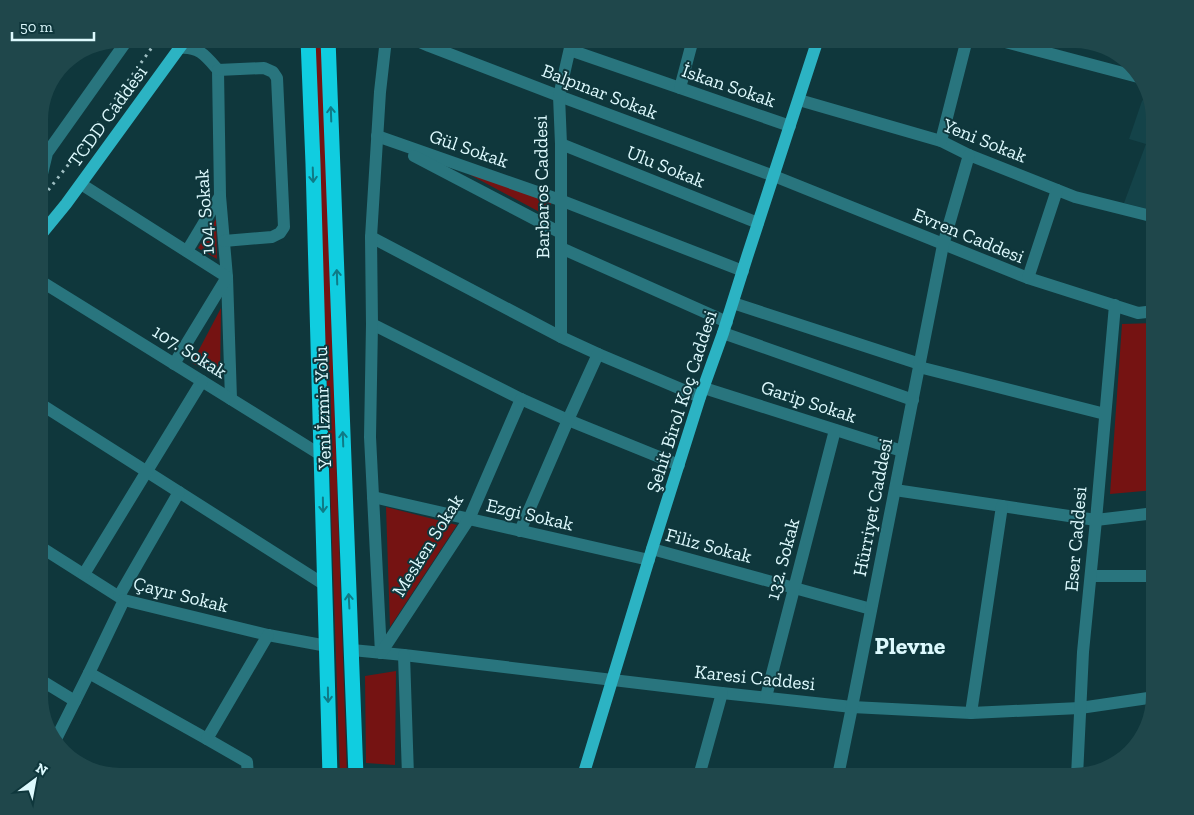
<svg xmlns="http://www.w3.org/2000/svg" width="1194" height="815" font-family="'Zilla Slab',serif">
  <rect width="100%" height="100%" fill="#0f373c"/>
  <polygon fill="#144349" points="1149,94 1155,119 1155,211 1124,203 1146,144 1129,139 1142,101"/>
  <g fill="#751312">
    <polygon points="315,39 322,39 347,776 340,776"/>
    <polygon points="452,165 551,203 547,216"/>
    <polygon points="216,219 217,259 198,248"/>
    <polygon points="221,308 220,378 192,363"/>
    <polygon points="1155,323 1155,490 1110,494 1122,324"/>
    <polygon points="386,507 457,525 390,627"/>
    <polygon points="396,671 395,765 366,763 365,676"/>
  </g>
  <g fill="none" stroke-linecap="round" stroke-linejoin="round">
    <g stroke="#29757e" stroke-width="12">
      <polyline points="413,39 429,46 559,96 774,176 1028,278 1138,313 1155,311"/>
      <polyline points="994,39 1142,78"/>
      <path d="M179 48C199 46 206 56 218 70L220 196 227 277 231 399"/>
      <polyline points="570,50 790,126"/>
      <polyline points="218,70 264,68 273,72 277,78 284,227 280,233 272,237 224,241"/>
      <polyline points="680,88 693,39"/>
      <polyline points="799,100 941,141 969,155 1075,197 1155,217"/>
      <polyline points="377,136 560,200 743,271"/>
      <polyline points="941,141 967,39"/>
      <polyline points="561,144 758,223"/>
      <polyline points="414,156 561,233"/>
      <polyline points="39,180 41,178 47,153 128,39"/>
      <polyline points="81,184 227,277 174,364"/>
      <polyline points="371,237 561,337 598,354 700,397"/>
      <polyline points="561,248 727,322"/>
      <polyline points="187,251 220,196"/>
      <polyline points="1028,278 1057,190"/>
      <polyline points="39,280 321,455"/>
      <polyline points="733,303 920,364"/>
      <polyline points="372,324 521,399 568,420 679,465"/>
      <polyline points="723,333 913,400"/>
      <polyline points="561,337 561,144 559,96 572,39"/>
      <polyline points="919,367 1105,414"/>
      <polyline points="704,388 902,451"/>
      <polyline points="39,403 325,585"/>
      <polyline points="895,490 1096,520 1155,513"/>
      <polyline points="373,497 649,560"/>
      <polyline points="520,531 568,420 598,354"/>
      <polyline points="39,546 124,600 268,635 327,646"/>
      <polyline points="652,549 871,609"/>
      <polyline points="84,574 202,381"/>
      <polyline points="1091,576 1155,576"/>
      <polyline points="119,596 179,492"/>
      <polyline points="352,650 404,655 722,693 852,707 971,713 1080,708 1155,697"/>
      <polyline points="381,653 370,437 372,324 371,237 380,92 386,39"/>
      <polyline points="381,653 469,519 521,399"/>
      <polyline points="404,655 408,776"/>
      <polyline points="89,673 207,739"/>
      <polyline points="39,679 75,701"/>
      <polyline points="766,697 835,430"/>
      <polyline points="971,713 1002,506"/>
      <polyline points="55,741 89,673 124,600"/>
      <polyline points="70,758 83,765"/>
      <polyline points="356,775 370,776"/>
      <polyline points="248,776 247,762 207,739 268,635"/>
      <polyline points="699,776 722,693"/>
      <polyline points="838,776 852,707 943,245 969,155"/>
      <polyline points="1077,776 1083,652 1096,520 1115,305"/>
    </g>
    <g stroke="#2cb3c3" stroke-width="12">
      <polyline points="39,237 66,204 186,39"/>
      <polyline points="583,776 652,549 700,397 723,333 747,257 818,39"/>
    </g>
    <g stroke="#10cde0" stroke-width="15">
      <polyline points="308,39 313,164 330,776"/>
      <polyline points="328,39 356,776"/>
    </g>
    <polyline stroke="#9ebec2" stroke-width="3" stroke-dasharray="2.5 5" stroke-linecap="butt" points="39,202 68,165 158,39"/>
  </g>
  <defs><path id="oneway-shaft" d="M-6 0H5M1.5-3L5.5 0L1.5 3" fill="none" stroke-width="1.6" stroke-linecap="round" stroke-linejoin="round" transform="scale(1.25)"/></defs>
  <g stroke="#0f7a86">
    <use href="#oneway-shaft" transform="translate(331 114) rotate(-92)"/>
    <use href="#oneway-shaft" transform="translate(313 175) rotate(88)"/>
    <use href="#oneway-shaft" transform="translate(337 277) rotate(-92)"/>
    <use href="#oneway-shaft" transform="translate(343 439) rotate(-92)"/>
    <use href="#oneway-shaft" transform="translate(323 505) rotate(89)"/>
    <use href="#oneway-shaft" transform="translate(349 601) rotate(-93)"/>
    <use href="#oneway-shaft" transform="translate(328 695) rotate(89)"/>
  </g>
  <g text-anchor="middle" stroke-width="4" stroke-linejoin="round" paint-order="stroke">
    <g font-size="19" fill="#ddf9fd" stroke="#0f373c">
      <text transform="translate(729 85) rotate(19)" y="7">İskan Sokak</text>
      <text transform="translate(600 91) rotate(21)" y="7">Balpınar Sokak</text>
      <text transform="translate(107 116) rotate(-54)" y="7">TCDD Caddesi</text>
      <text transform="translate(985 140) rotate(22)" y="7">Yeni Sokak</text>
      <text transform="translate(469 148) rotate(19)" y="7">Gül Sokak</text>
      <text transform="translate(666 166) rotate(22)" y="7">Ulu Sokak</text>
      <text transform="translate(541 187) rotate(-91)" y="7">Barbaros Caddesi</text>
      <text transform="translate(204 212) rotate(-94)" y="7">104. Sokak</text>
      <text transform="translate(969 235) rotate(22)" y="7">Evren Caddesi</text>
      <text transform="translate(190 351) rotate(32)" y="7">107. Sokak</text>
      <text transform="translate(681 401) rotate(-72)" y="7">Şehit Birol Koç Caddesi</text>
      <text transform="translate(809 401) rotate(18)" y="7">Garip Sokak</text>
      <text transform="translate(322 408) rotate(-92)" y="7">Yeni İzmir Yolu</text>
      <text transform="translate(872 507) rotate(-79)" y="7">Hürriyet Caddesi</text>
      <text transform="translate(530 514) rotate(13)" y="7">Ezgi Sokak</text>
      <text transform="translate(1075 539) rotate(-85)" y="7">Eser Caddesi</text>
      <text transform="translate(427 545) rotate(-58)" y="7">Mesken Sokak</text>
      <text transform="translate(709 545) rotate(15)" y="7">Filiz Sokak</text>
      <text transform="translate(782 559) rotate(-75)" y="7">132. Sokak</text>
      <text transform="translate(181 594) rotate(14)" y="7">Çayır Sokak</text>
      <text transform="translate(755 677) rotate(6)" y="7">Karesi Caddesi</text>
    </g>
    <g font-size="24" font-weight="bold" fill="#ddf9fd" stroke="#0f373c">
      <text x="910" y="654">Plevne</text>
    </g>
  </g>
  <path d="M0 0H1194V815H0ZM120 48H1074A72 72 0 0 1 1146 120V696A72 72 0 0 1 1074 768H120A72 72 0 0 1 48 696V120A72 72 0 0 1 120 48Z" fill="#1f474b" fill-rule="evenodd"/>
  <g transform="translate(35 780) rotate(32)" stroke="#0f373c" stroke-width="4" paint-order="stroke">
  <path d="M0-4L9 19L0 12L-9 19Z" fill="#ddf9fd"/>
  <text y="-8" font-size="14" font-weight="bold" text-anchor="middle" fill="#ddf9fd">N</text>
  </g>
  <path d="M12 32v8h82v-8" fill="none" stroke="#ddf9fd" stroke-width="2.5"/>
  <text x="20" y="32" font-size="15" fill="#ddf9fd" stroke="#0f373c" stroke-width="4" paint-order="stroke">50 m</text>
</svg>
